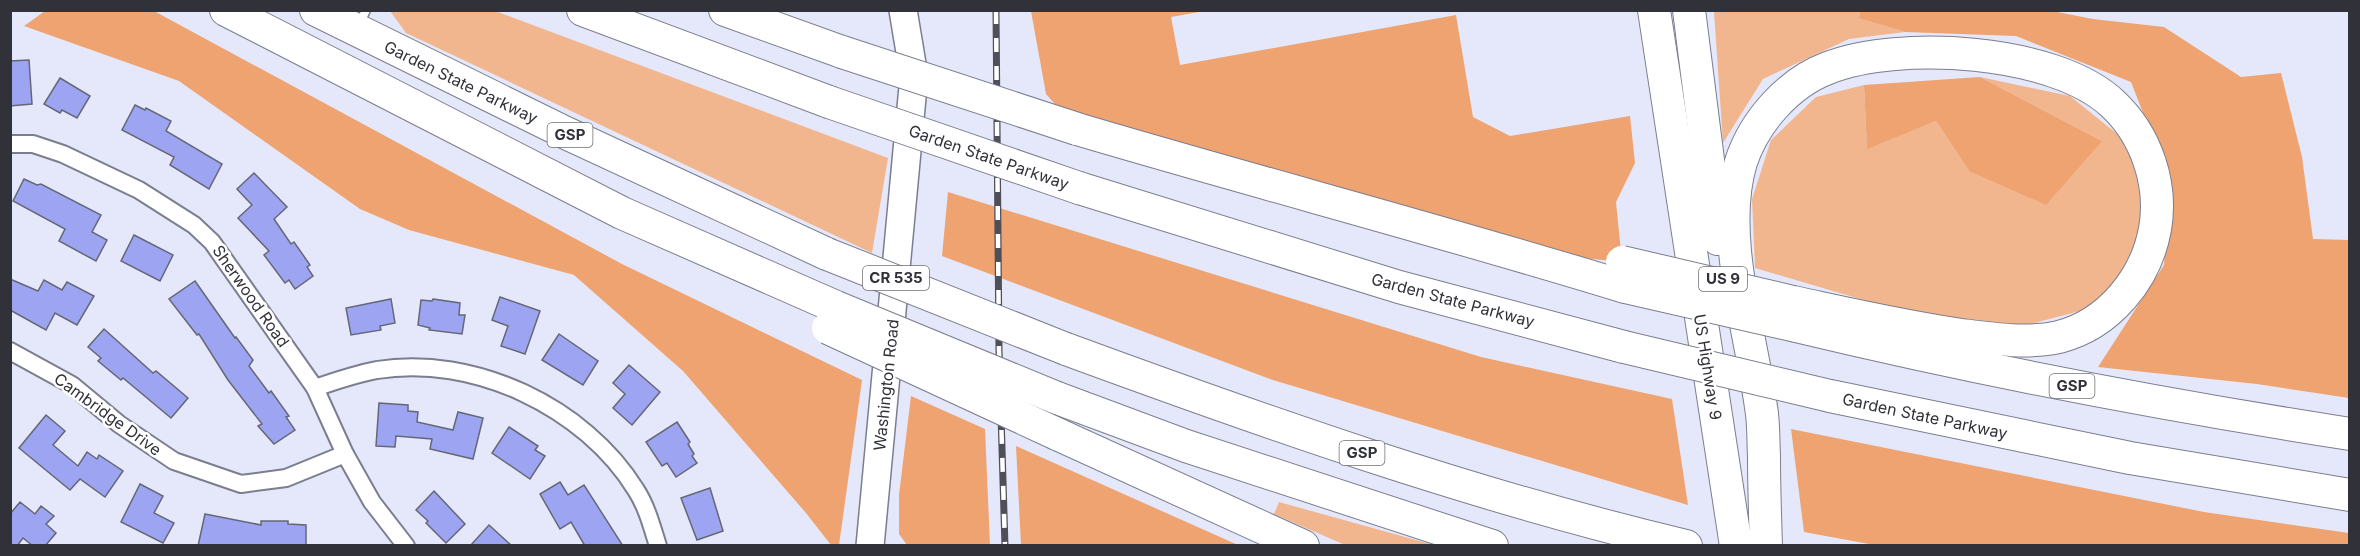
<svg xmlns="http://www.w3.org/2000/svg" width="2360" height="556" font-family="Inter,sans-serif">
  <rect width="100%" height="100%" fill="#e5e8fa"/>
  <g fill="#f2b68f">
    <polygon points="1721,10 1861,11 1860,18 1905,32 1849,39 1763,79 1723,143 1714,12"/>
    <polygon points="390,11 495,11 888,158 872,253 406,33"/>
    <polygon points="1980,77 2070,96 2126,141 2147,210 2124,272 2092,308 2018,327 1948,325 1755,268 1752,199 1771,140 1816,97 1864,85 1867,148 1936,121 1969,171 2102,141"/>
    <polygon points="1279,502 1434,545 1345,545 1274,514"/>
  </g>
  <g fill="#eea370">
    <polygon points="1861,10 2052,11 2093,19 2164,27 2241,77 2281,73 2302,157 2313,239 2349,240 2349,398 2257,384 2098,367 2164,265 2169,179 2131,82 2016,36 1905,32 1859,18"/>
    <polygon points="45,11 154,11 622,264 862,380 839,545 831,545 806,513 683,371 574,275 409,230 360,209 179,81 24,26"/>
    <polygon points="1031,11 1204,11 1171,17 1180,65 1456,15 1473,117 1510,136 1630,116 1635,163 1616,202 1622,262 1505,250 1077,129 1046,94"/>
    <polygon points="1980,77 2102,141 2046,205 1969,171 1936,121 1867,149 1864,85"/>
    <polygon points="948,192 1481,357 1672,399 1688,505 1273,380 942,256"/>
    <polygon points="911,396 985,429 990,545 907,545 899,534 899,495"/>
    <polygon points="1791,429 2204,512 2349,533 2349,545 1880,546 1804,532"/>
    <polygon points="1016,446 1238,545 1021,545"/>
  </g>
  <g fill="#9da5f2" stroke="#646776" stroke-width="1.5">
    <polygon points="29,60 32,104 10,106 10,61"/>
    <polygon points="60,78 90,96 77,118 62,110 60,113 44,104"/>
    <polygon points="135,105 145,110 146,108 171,121 166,131 222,164 209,189 170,165 174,157 122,130"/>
    <polygon points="254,173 287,207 274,219 291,244 294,242 310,265 307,267 313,276 295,289 289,280 285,283 264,255 269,251 238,218 252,205 237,189"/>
    <polygon points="24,179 37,185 41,184 101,215 92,232 107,240 96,261 59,241 65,229 13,201"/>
    <polygon points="134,235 173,255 160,281 121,261"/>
    <polygon points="10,279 38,291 44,280 62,290 67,282 94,296 77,325 55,313 46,330 10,310"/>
    <polygon points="195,281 235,338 236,337 253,360 249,366 269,393 271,391 289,416 286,417 295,430 274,444 258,426 262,424 228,380 199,334 197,335 169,299"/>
    <polygon points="500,297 540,311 525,354 501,346 508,326 492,320"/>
    <polygon points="391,299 395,323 380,326 381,330 351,335 346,308"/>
    <polygon points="433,299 460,303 459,315 465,315 462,334 429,330 430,328 418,325 421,300 432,301"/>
    <polygon points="104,329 153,373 156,371 188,398 171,418 123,378 121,380 98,361 101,358 88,347"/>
    <polygon points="559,334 598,361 583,385 542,360"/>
    <polygon points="629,365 660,392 632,425 613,408 625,394 613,383"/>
    <polygon points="379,403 408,405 408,411 418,412 417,422 453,430 458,412 483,418 473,459 430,449 432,439 396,436 395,447 376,446"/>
    <polygon points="46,415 65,431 53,445 78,466 87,452 97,459 99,455 123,471 105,497 80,479 70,490 19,448"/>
    <polygon points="677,422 690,442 688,444 694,454 692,456 697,463 676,477 667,463 662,466 646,442"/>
    <polygon points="509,427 538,446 535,450 545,456 530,479 492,453"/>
    <polygon points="560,482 568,495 584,485 623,546 585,546 571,522 560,529 540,494"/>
    <polygon points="140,484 163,496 154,513 174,523 163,543 121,522"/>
    <polygon points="710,488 723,531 697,540 681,498"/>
    <polygon points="434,491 465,524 446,543 426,523 428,521 416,510"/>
    <polygon points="20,502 35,514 41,506 54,516 46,524 56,533 45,546 33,546 23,538 17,546 10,546 10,514"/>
    <polygon points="205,514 261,525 261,521 288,521 288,524 306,525 306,546 198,546"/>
    <polygon points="489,525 512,546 470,546"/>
  </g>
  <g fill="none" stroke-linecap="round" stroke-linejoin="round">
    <defs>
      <polyline id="lane" points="359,25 366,10"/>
      <g id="street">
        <polyline points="10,144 33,144 63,154 139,190 194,225 212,242 315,388 345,454 372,502 406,546"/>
        <polyline points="10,351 72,385 119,424 174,461 241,484 286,478 345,454"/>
        <path d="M315 388C335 381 356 374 377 370 473 354 585 407 636 490 647 507 652 527 658 546"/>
      </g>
      <polyline id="primary" points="870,546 914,76 903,10"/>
      <g id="highway">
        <polyline points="226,10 622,213 836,307"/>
        <polyline points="316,10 566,133 827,254"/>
        <polyline points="583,10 829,102"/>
        <polyline points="725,10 842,52"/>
        <polyline points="1654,10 1736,546"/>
        <polyline points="1689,10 1718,239"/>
        <path d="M1077 129C1259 183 1443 231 1625 287"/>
        <polyline points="1079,188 1399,287 1624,347"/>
        <path d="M1796 326C1979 370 2164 405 2350 434"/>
        <path d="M1066 349C1270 424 1475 496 1686 546"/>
        <polyline points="1830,396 2130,458 2350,495"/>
        <polyline points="1057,398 1186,446 1492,546"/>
        <polyline points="1057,434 1303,546"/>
        <path d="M1766 546C1765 516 1764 486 1764 456 1763 440 1764 423 1761 407 1751 334 1719 233 1741 162 1754 122 1788 83 1828 68 1899 40 2055 49 2113 104 2146 135 2163 184 2155 229 2146 279 2109 324 2059 337 2028 344 1993 339 1962 335 1905 327 1849 314 1793 302"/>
      </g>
    </defs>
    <use href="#lane" stroke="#7b7e8e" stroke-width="11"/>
    <use href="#street" stroke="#7b7e8e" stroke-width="20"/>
    <use href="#primary" stroke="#7b7e8e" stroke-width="30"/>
    <use href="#highway" stroke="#7b7e8e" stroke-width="34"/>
    <use href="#lane" stroke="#fff" stroke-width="8"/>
    <use href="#street" stroke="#fff" stroke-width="16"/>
    <use href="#primary" stroke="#fff" stroke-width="27"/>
    <use href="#highway" stroke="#fff" stroke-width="32"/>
    <defs>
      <polyline id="rail" points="996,10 999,350 1005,546"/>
    </defs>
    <use href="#rail" stroke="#4e4f58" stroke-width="7"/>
    <use href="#rail" stroke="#fff" stroke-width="4.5" stroke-dasharray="14" stroke-linecap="butt"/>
    <defs>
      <g id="highway-bridge">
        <polyline points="842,52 1077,129"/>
        <polyline points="829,102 1079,188"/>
        <polyline points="827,254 1066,349"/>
        <polyline points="1622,262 1793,302"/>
        <polyline points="1625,287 1796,326"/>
        <polyline points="836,307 1057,398"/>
        <polyline points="828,328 1057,434"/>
        <polyline points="1624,347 1830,396"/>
      </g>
    </defs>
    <use href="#highway-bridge" stroke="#7b7e8e" stroke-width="34" stroke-linecap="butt"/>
    <use href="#highway-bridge" stroke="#fff" stroke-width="32"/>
  </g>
  <g text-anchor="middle" stroke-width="5" stroke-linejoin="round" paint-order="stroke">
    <g fill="#fff" stroke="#6f7074" stroke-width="1.5">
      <rect x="547.5" y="123" width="45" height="24" rx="4.5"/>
      <rect x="863" y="266" width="66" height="24" rx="4.5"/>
      <rect x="1699" y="267" width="48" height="24" rx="4.5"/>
      <rect x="2049.5" y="374" width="45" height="24" rx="4.5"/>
      <rect x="1339.5" y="441" width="45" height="24" rx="4.5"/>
    </g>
    <g font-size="15" font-weight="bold" fill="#313239">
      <text x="570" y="140">GSP</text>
      <text x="896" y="283">CR 535</text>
      <text x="1723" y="284">US 9</text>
      <text x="2072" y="391">GSP</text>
      <text x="1362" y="458">GSP</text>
    </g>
    <g font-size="16" fill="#313239" stroke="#fff">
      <text transform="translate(461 82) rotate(26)" y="6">Garden State Parkway</text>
      <text transform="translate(989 157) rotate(19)" y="6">Garden State Parkway</text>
      <text transform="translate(251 296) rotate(55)" y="6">Sherwood Road</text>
      <text transform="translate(1453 300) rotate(15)" y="6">Garden State Parkway</text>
      <text transform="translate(1708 367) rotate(81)" y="6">US Highway 9</text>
      <text transform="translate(886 385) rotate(-84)" y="6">Washington Road</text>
      <text transform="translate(108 414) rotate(36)" y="6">Cambridge Drive</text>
      <text transform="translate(1925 416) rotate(12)" y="6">Garden State Parkway</text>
    </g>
  </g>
  <rect width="2360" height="556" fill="none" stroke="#313239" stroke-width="24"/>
</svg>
